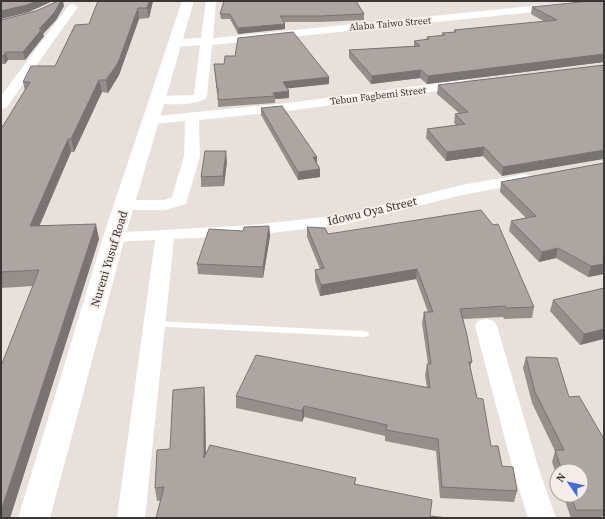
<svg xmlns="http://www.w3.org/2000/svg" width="605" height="519" font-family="'Source Serif 4',serif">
  <rect width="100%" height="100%" fill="#e8e0db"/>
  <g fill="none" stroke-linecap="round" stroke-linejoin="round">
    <polygon fill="#fff" fill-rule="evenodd" points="154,321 364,331 368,332 369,334 368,336 364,337 150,326 149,324 150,322"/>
    <g fill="#fff" fill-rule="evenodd">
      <path d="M206 1H216L213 38 582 1H604V5L212 45 207 97C201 106 163 105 153 103L151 100 153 97 158 96 194 95 200 45 176 47 170 43 176 39 201 38Z"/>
      <polygon points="73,4 78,7 6,108 1,109 1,96 69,5"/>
      <polygon points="464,80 469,81 471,84 469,87 287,111 199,120 200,156 186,204 165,210 125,210 119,209 116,205 119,201 125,200 164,200 172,197 184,156 185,121 152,124 147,123 145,120 147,117 287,103"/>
      <polygon points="525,174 531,176 533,179 531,182 462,195 342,225 252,235 174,239 145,518 117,518 155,240 114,242 108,241 105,237 108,233 252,225 342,215 462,185"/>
      <polygon points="486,319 494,321 497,326 540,473 556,518 528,518 514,473 475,326 478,321"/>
    </g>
    <polygon fill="#fff" fill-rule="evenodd" points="182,1 194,1 125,237 50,518 18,518 103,237"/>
  </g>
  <g fill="#958e8a">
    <polygon points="98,1 153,1 149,18 139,19 119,75 108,93 102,92 74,152 71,152 40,225 99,239 10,518 1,518 33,286 1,288 1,129 25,91 23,82 55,66 89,24"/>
    <polygon points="604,1 604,62 427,84 420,78 371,84 349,58 349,50 414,46 414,41 426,40 427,37 442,36 442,33 454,32 454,30 545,22 531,14 532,7"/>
    <polygon points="64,6 56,20 43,34 44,36 25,60 8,60 5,64 1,64 1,20"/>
    <polygon points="220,14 364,14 364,20 321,22 284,22 285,24 285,29 238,34 230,19 221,19"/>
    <polygon points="214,64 329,84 287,88 289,91 289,98 275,99 275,103 218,107 218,94 217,94"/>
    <polygon points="604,65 502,176 483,156 446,161 426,138 427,129 456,125 454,123 455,114 459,113 437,94 438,85"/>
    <polygon points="261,108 317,157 317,164 320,169 320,177 298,180 261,115"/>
    <polygon points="227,161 224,186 201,187 201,177"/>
    <polygon points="604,163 604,274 588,277 556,258 539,262 509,231 511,221 526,218 500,192 501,182"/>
    <polygon points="269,226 270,236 263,278 198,274 197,264 243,231"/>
    <polygon points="307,227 534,307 532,318 504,319 503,317 463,319 472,362 470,367 477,398 491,446 502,466 517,491 514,502 440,498 436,451 385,441 385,436 304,417 302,422 236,408 236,396 427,388 425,375 427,364 428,364 422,323 424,312 428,312 416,279 320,296 315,280 315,270 320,269 307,237"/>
    <polygon points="604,288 580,345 550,311 553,300"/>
    <polygon points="526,357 569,397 604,439 604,516 602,516 601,518 571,518 563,495 581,495 581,471 557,471 557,477 552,462 555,451 532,403 523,368"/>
    <polygon points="204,387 205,401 206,455 356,478 355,484 157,501 155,488 170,449"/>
  </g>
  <g fill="#797471">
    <polygon points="36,1 53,1 29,12 1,19 1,11"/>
    <polygon points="61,1 63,1 64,6 56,20 43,34 44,36 25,60 23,52 39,29"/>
    <polygon points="149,1 153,1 149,18 147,8"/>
    <polygon points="138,8 139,19 119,75 108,93 106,80"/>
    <polygon points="285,24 285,29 238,34 238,28"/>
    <polygon points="6,52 8,60 5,64 3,56"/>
    <polygon points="604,54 604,62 427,84 428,76"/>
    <polygon points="421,70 420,78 371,84 372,76"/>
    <polygon points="329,77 329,84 283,89 283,82"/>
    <polygon points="99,80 102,92 74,152 71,139"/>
    <polygon points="289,91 289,98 275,99 275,96 273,93"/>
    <polygon points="68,139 71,152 33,240 30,226"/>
    <polygon points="484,147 483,156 446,161 447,152"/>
    <polygon points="604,150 604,159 502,176 503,167"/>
    <polygon points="226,151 227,161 224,186 223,176"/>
    <polygon points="313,157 317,157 317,165"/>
    <polygon points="320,169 320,177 298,180 298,172"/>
    <polygon points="96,224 99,239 10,518 1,518 1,511"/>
    <polygon points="269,226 270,236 263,278 263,267"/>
    <polygon points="558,248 556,258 539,262 542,252"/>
    <polygon points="604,264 604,274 588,277 591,266"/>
    <polygon points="417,269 416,279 320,296 321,285"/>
    <polygon points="604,329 604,339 580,345 584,334"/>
    <polygon points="204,387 205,401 206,472 204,458"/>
    <polygon points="304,406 304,417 302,422 302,411"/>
    <polygon points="604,511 604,516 602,516"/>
  </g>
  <g fill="#ada5a1" stroke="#797471">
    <polygon points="1,1 36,1 27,5 1,11"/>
    <polygon points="58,1 61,1 54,13 39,29 42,29 23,52 6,52 3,56 1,56 1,20 36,11"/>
    <polygon points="98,1 149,1 147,8 138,8 118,63 106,80 99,80 71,139 68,139 30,226 96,224 1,511 1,366 39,270 1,272 1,129 30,82 23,82 31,66 55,66 75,25 89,24"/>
    <polygon points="224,1 356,1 364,14 321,16 280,16 285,24 238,28 230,14 220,14"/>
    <polygon points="590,1 604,1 604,54 428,76 421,70 372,76 349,50 420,46 414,41 429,39 427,37 445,35 442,33 456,32 454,30 557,20 532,7"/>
    <polygon points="293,32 329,77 283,82 289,91 273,93 275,96 218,100 218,88 217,88 214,64 224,64 225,56 235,56 238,38"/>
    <polygon points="604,65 604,150 503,167 484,147 447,152 427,129 465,124 455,114 468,112 438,85"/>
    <polygon points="282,106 317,157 313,157 320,169 298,172 261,108"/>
    <polygon points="205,151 226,151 223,176 201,177"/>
    <polygon points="604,163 604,264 591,266 558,248 542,252 511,221 536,216 501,182"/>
    <polygon points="481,210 493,225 498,224 534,307 506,308 505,306 460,309 467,335 472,362 469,362 477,398 483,399 491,446 498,446 502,466 513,467 517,491 442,487 438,439 386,430 387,425 304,406 302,411 236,396 256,355 430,388 427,364 431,364 424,312 433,312 417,269 321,285 315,270 324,268 307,227 325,228 328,234"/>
    <polygon points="269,226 263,267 197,264 209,229 243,231 244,227"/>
    <polygon points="604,288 604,329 584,334 553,300"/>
    <polygon points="526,357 557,358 569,397 579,396 604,439 604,506 603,506 604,510 576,510 571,495 581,495 581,471 562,471 555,450 564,450 535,392"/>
    <polygon points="204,387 204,458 210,445 356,478 354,484 432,500 430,516 448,518 156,518 164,487 155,488 157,450 170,449 173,390"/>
  </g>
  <g text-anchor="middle" stroke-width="3.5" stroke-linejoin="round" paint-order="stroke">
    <g font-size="10" fill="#393634" stroke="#f6ede8">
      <text transform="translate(390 23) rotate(-5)" y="4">Alaba Taiwo Street</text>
      <text transform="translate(378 95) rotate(-7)" y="4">Tebun Fagbemi Street</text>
    </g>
    <g font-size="12" fill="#393634" stroke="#f6ede8">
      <text transform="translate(372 211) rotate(-13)" y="4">Idowu Oya Street</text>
      <text transform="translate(109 259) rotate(-73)" y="4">Nureni Yusuf Road</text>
    </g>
  </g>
  <rect width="605" height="519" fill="none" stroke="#393634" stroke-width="4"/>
  <g transform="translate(569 483) rotate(304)"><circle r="19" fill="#f6ede8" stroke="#aaa4a0"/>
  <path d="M0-3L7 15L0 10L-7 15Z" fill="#3d6dde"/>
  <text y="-6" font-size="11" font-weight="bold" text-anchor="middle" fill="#393634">N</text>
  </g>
</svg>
